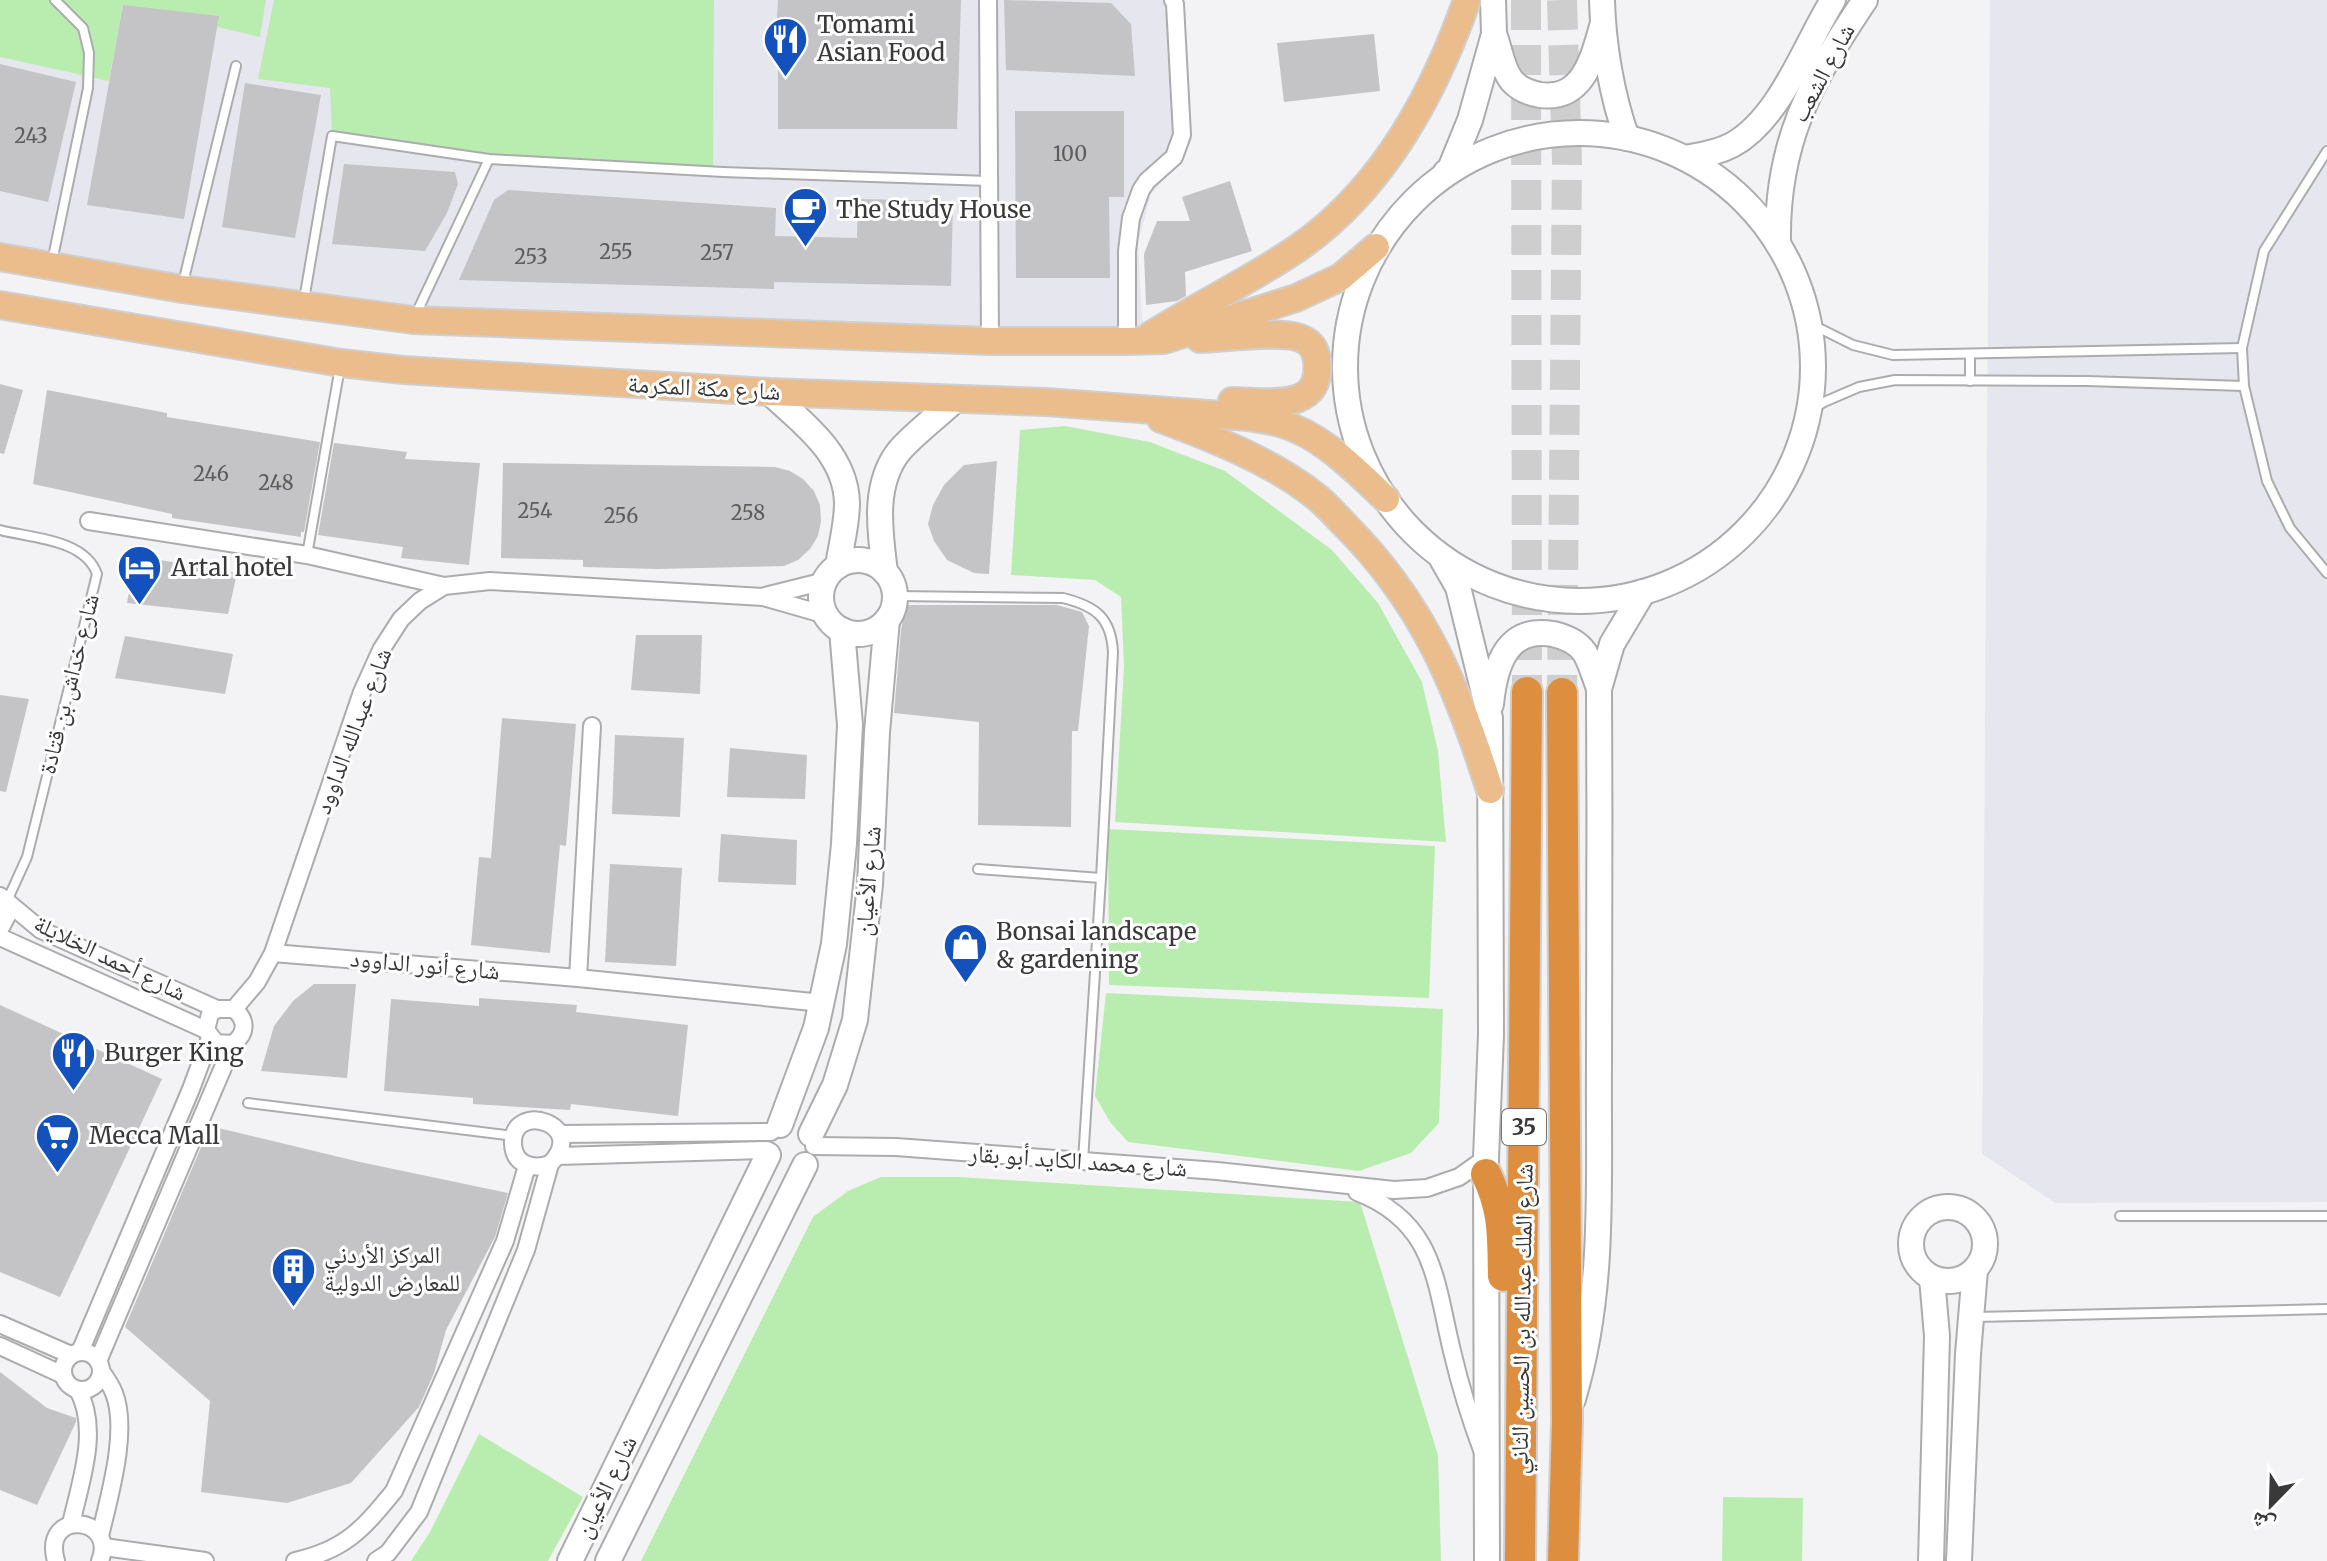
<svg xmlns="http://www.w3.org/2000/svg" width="2327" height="1561" font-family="Merriweather,'Noto Naskh Arabic',serif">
  <rect width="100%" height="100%" fill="#f3f3f5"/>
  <g fill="#e6e6ef">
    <polygon points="0,0 1173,0 1181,160 1151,194 1138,243 1143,335 413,320 0,257"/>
    <polygon points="1990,0 2327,0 2327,1202 2055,1203 1982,1154"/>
  </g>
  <g fill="#b9edb0">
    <polygon points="0,0 266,0 260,37 123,5 109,81 0,57"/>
    <polygon points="274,0 714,0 713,171 489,159 332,136 330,88 258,79"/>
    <polygon points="1065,426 1150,442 1225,471 1332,550 1378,603 1422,682 1438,751 1446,842 1115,822 1124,666 1121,597 1095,580 1011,575 1020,430"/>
    <polygon points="1108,829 1435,846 1429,998 1109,985"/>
    <polygon points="1106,993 1443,1009 1439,1123 1411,1153 1359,1171 1128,1142 1110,1122 1095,1096"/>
    <polygon points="881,1177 958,1177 1360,1202 1438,1455 1441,1561 641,1561 813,1217 848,1191"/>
    <polygon points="479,1434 583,1497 548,1561 411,1561 430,1532"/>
    <polygon points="1723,1497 1803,1498 1802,1561 1722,1561"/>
  </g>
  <g fill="#c4c3c5">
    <polygon points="778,0 961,0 957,129 778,129 778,55 775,55"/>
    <polygon points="1004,0 1111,3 1131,24 1135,76 1006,70"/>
    <polygon points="123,5 219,16 184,219 87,205"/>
    <polygon points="1374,34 1380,91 1284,102 1277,43"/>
    <polygon points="0,64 76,82 48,202 0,191"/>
    <polygon points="245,83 321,95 295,238 222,227"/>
    <polygon points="1015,111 1124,111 1124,197 1109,197 1110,278 1016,278"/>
    <polygon points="344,164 455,172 458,184 447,213 425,251 332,244"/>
    <polygon points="1230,181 1252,251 1185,272 1186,296 1177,301 1146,305 1144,254 1157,221 1190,221 1182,197"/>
    <polygon points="508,190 776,208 775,236 857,238 858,199 953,201 951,286 774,282 774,289 459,280 494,200"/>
    <polygon points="0,384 23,390 4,454 0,453"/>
    <polygon points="47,390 167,413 167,417 320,442 304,532 301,532 301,537 172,518 172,514 33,484"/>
    <polygon points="334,443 407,452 405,459 480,463 469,565 401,558 403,547 318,535"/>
    <polygon points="997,461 989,574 974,573 947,560 934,541 928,524 933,505 944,485 964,465"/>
    <polygon points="503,463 775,467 790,471 803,479 814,491 820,505 821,521 818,536 810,549 798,560 784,566 657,569 583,567 583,560 501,558"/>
    <polygon points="136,556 237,573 228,614 127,603"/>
    <polygon points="906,605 1057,605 1082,612 1089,626 1078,731 1072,731 1071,827 978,825 979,722 894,713 901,630"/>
    <polygon points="636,635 702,635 700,694 631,690"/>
    <polygon points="125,636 233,654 225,694 115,678"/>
    <polygon points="0,695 29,699 6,792 0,791"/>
    <polygon points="502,718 576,724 566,846 560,845 550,953 471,945 479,857 491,858"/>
    <polygon points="615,735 684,738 680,817 612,814"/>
    <polygon points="730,748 807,755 805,799 727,797"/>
    <polygon points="721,834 797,840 796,885 718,882"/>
    <polygon points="610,864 682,868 676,966 605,962"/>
    <polygon points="314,984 356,984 347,1078 261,1071 274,1026 293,1001"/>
    <polygon points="479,998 577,1005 576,1012 688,1025 678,1116 571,1104 570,1110 473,1104 473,1098 384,1091 391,999 479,1006"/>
    <polygon points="0,1005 162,1079 60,1297 0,1272"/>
    <polygon points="210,1126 360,1162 508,1193 495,1237 446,1330 434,1373 419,1407 351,1483 287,1503 201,1492 210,1401 125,1327"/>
    <polygon points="0,1372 47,1408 76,1418 76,1422 37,1505 0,1490"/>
  </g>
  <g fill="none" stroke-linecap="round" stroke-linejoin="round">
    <g stroke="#cececf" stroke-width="30" stroke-dasharray="30 15" stroke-linecap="butt">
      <polyline points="1526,0 1527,692"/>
      <polyline points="1562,0 1567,162 1562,693"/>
    </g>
    <defs>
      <g id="lane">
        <polyline points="2327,151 2264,251 2242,348 2244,386 2267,481 2290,528 2327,573"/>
        <polyline points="52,262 88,88 89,53 83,28 55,0"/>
        <polyline points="182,287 236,66"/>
        <polyline points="304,300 332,136 489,159 723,172 989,181"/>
        <polyline points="416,314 489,159"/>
        <polyline points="1809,323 1853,345 1893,355 2242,348"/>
        <polyline points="1970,354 1970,381"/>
        <polyline points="1805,428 1809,412 1824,402 1859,387 1895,380 2087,381 2244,386"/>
        <path d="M0 530C31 538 85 539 97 574L27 857 7 901"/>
        <polyline points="307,555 340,367"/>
        <path d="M895 596 1063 598C1095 606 1111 617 1113 652L1101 878"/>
        <polyline points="978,869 1101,878 1083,1161"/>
        <polyline points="248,1103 514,1136"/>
        <polyline points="2120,1216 2327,1216"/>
        <polyline points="1974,1317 2327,1309"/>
      </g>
      <g id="street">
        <polyline points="988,0 990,341"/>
        <polyline points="1127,341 1127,251 1131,218 1141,190 1147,181 1174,157 1182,135 1175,4 1173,0"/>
        <polyline points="89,521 307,555 444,586"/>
        <polyline points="765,596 825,581"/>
        <path d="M0 896 41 930 217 1009H234C247 1020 247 1033 233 1044L216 1043 206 1030 210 1014 217 1009"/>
        <polyline points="0,929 7,916 7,901"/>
        <polyline points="0,937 206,1030"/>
        <polyline points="273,953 578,978 822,1003"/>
        <polyline points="578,978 592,726"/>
        <polyline points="234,1009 257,982 273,953 362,692 381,650 401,619 420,601 444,586 490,581 763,597 826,615"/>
        <polyline points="560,1134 771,1132"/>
        <polyline points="814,1146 896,1147 1083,1161 1217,1171 1394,1190 1427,1188 1459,1177 1486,1158"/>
        <polyline points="558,1156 767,1150"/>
        <path d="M1357 1192C1435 1222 1435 1281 1452 1351 1460 1385 1470 1418 1482 1450"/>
        <polyline points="0,1324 71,1355"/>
        <polyline points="0,1346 63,1375"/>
        <polyline points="80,1352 191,1089 210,1038"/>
        <circle cx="82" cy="1371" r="19"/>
        <polyline points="98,1361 233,1044"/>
        <path d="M71 1524C80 1483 100 1430 78 1390"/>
        <path d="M100 1536C109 1497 129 1431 114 1393 111 1385 106 1378 101 1371"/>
        <polyline points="104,1547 205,1561"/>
        <path d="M56 1561C41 1508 118 1516 100 1561"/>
        <path d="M295 1561C345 1550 363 1529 394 1491L505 1241 527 1166"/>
        <path d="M376 1561 388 1553 419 1512 526 1250 550 1164C590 1124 511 1100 513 1144 514 1165 533 1170 550 1164"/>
      </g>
      <g id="secondary">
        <path d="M1602 0C1603 44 1612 97 1627 138"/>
        <path d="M1494 34C1500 49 1502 69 1512 81 1519 89 1530 93 1540 95 1584 101 1593 57 1603 23"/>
        <circle cx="1579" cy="367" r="234"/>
        <path d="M1685 158C1701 155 1717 153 1732 145 1780 119 1805 45 1833 0"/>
        <polyline points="1446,172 1450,169 1470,120 1494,34 1493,0"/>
        <path d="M1778 244C1776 143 1810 82 1865 0"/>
        <path d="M769 392C802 422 846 454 847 503 847 524 841 546 838 566"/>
        <polyline points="1442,559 1458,587 1490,718 1491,1035 1486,1158 1487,1561"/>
        <circle cx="858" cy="597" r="37"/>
        <path d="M885 572C880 532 872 484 900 450 916 432 938 416 956 399"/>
        <path d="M1491 704C1495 666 1506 626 1553 634 1566 637 1578 642 1585 653 1591 664 1595 677 1599 689"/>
        <polyline points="780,1125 816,1028 834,944 844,844 850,725 842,630"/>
        <polyline points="811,1134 835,1085 855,1020 870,885 877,732 887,620"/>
        <circle cx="1948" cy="1244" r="37"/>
        <path d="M1573 1399C1606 1289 1598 1180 1599 1067 1599 941 1600 815 1599 689L1612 644 1643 592"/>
        <polyline points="570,1561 768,1155"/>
        <polyline points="608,1561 805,1165"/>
        <polyline points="1931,1561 1937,1336 1932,1278"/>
        <polyline points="1959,1561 1968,1354 1975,1270"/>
      </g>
      <g id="primary">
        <polyline points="0,257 182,289 413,320 990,341 1127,341 1164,340 1296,298 1341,277 1376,247"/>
        <path d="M0 305 341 363 403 370 769 392 1046 402 1249 417C1259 419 1270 420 1280 423 1322 435 1355 470 1386 499"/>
        <path d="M1151 335C1199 305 1251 280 1298 248 1382 190 1434 94 1467 0"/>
        <path d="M1200 339C1225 338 1279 330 1300 338 1311 342 1316 350 1317 361 1323 414 1265 401 1232 401"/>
        <path d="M1161 419C1210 437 1273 462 1314 495 1325 503 1335 515 1345 525 1423 603 1457 686 1490 790"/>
      </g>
      <g id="highway">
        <polyline points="1562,693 1567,1421 1563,1561"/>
        <path d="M1486 1174C1504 1211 1502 1236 1503 1276"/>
        <polyline points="1520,1561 1527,692"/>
      </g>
    </defs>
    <use href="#lane" stroke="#acacae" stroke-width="12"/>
    <use href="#street" stroke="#acacae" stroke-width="20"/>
    <use href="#secondary" stroke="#acacae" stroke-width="28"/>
    <use href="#primary" stroke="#cfcfcf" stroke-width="30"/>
    <use href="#highway" stroke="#cfcfcf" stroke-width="34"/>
    <use href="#lane" stroke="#fff" stroke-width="8"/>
    <use href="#street" stroke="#fff" stroke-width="16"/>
    <use href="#secondary" stroke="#fff" stroke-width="24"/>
    <use href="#primary" stroke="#ebbc8c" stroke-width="26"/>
    <use href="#highway" stroke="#dd8f3f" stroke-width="30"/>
  </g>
  <defs>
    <symbol id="restaurant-pin" viewBox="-11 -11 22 30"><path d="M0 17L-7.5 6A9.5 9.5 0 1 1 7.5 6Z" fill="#1352bd" stroke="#fff"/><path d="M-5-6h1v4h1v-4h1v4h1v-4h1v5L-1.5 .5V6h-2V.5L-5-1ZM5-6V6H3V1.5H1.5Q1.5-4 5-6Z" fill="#fff"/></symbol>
    <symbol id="cafe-pin" viewBox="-11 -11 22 30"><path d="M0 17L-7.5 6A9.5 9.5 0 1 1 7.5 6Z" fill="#1352bd" stroke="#fff"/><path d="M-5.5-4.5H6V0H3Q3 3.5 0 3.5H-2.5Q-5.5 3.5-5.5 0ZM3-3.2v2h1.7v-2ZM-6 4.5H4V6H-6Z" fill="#fff"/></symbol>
    <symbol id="hotel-pin" viewBox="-11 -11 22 30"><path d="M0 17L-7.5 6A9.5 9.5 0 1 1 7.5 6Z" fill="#1352bd" stroke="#fff"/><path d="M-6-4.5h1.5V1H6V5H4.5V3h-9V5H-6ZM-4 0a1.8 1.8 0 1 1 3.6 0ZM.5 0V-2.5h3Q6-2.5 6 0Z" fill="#fff"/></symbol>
    <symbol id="shop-pin" viewBox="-11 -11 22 30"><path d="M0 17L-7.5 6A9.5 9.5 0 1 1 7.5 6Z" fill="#1352bd" stroke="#fff"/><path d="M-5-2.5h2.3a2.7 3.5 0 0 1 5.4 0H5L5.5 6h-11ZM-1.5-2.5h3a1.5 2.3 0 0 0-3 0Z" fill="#fff"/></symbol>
    <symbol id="supermarket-pin" viewBox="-11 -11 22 30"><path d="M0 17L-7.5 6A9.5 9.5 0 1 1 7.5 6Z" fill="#1352bd" stroke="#fff"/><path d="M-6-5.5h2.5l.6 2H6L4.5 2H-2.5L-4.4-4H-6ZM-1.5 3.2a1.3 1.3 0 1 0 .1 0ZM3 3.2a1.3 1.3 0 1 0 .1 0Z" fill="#fff"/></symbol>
    <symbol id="building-pin" viewBox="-11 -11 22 30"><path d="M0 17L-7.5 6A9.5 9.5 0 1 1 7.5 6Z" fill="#1352bd" stroke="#fff"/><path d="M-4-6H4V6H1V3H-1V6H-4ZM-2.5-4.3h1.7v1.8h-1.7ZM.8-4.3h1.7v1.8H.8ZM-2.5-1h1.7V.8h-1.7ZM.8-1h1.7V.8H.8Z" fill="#fff"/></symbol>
  </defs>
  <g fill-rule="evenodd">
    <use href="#restaurant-pin" x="760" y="14" width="51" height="69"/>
    <use href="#cafe-pin" x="780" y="184" width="51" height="69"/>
    <use href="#hotel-pin" x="114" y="542" width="51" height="69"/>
    <use href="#shop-pin" x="940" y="920" width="51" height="69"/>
    <use href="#restaurant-pin" x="48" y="1028" width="51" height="69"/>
    <use href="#supermarket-pin" x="32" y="1110" width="51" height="69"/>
    <use href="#building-pin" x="268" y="1244" width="51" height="69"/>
  </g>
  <g text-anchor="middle" stroke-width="6" stroke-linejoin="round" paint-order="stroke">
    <g font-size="20" fill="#5c5c5c">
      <text x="31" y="143">243</text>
      <text x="1070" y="161">100</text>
      <text x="616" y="259">255</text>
      <text x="717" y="260">257</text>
      <text x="531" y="264">253</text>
      <text x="211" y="481">246</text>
      <text x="276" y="490">248</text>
      <text x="535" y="518">254</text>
      <text x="748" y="520">258</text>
      <text x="621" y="523">256</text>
    </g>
    <rect fill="#fff" stroke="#747474" stroke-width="2" x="1502" y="1109" width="44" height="36" rx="6"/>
    <g font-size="22" font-weight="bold" fill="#393939">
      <text x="1524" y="1135">35</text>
    </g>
    <g font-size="24" fill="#393939" stroke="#fff" text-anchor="start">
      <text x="817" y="33">Tomami<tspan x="817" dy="28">Asian Food</tspan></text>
      <text x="836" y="218">The Study House</text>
      <text x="171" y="576">Artal hotel</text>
      <text x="996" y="940">Bonsai landscape<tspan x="996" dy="28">&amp; gardening</tspan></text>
      <text x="104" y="1061">Burger King</text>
      <text x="89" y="1144">Mecca Mall</text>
      <text x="324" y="1263">المركز الأردني<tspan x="324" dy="28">للمعارض الدولية</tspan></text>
    </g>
    <g font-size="24" fill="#393939" stroke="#fff">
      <text transform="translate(1823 73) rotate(-62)" y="8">شارع الشعب</text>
      <text transform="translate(704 388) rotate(3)" y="8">شارع مكة المكرمة</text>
      <text transform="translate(69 684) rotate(-76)" y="8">شارع خداش بن قتادة</text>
      <text transform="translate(353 731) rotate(-69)" y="8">شارع عبدالله الداوود</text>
      <text transform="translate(868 881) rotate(-85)" y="8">شارع الأعيان</text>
      <text transform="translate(110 958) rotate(26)" y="8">شارع أحمد الخلايلة</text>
      <text transform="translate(425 965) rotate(5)" y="8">شارع أنور الداوود</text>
      <text transform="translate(1078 1161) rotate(4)" y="8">شارع محمد الكايد أبو بقار</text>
      <text transform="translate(1522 1319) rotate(-89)" y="8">شارع الملك عبدالله بن الحسين الثاني</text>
      <text transform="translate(606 1487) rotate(-64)" y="8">شارع الأعيان</text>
    </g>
  </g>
  <g transform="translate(2271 1505) rotate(203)" stroke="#ffffff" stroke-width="6" paint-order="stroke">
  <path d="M0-6L14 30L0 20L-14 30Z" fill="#393939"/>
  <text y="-12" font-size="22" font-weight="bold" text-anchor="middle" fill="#393939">ش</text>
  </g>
</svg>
